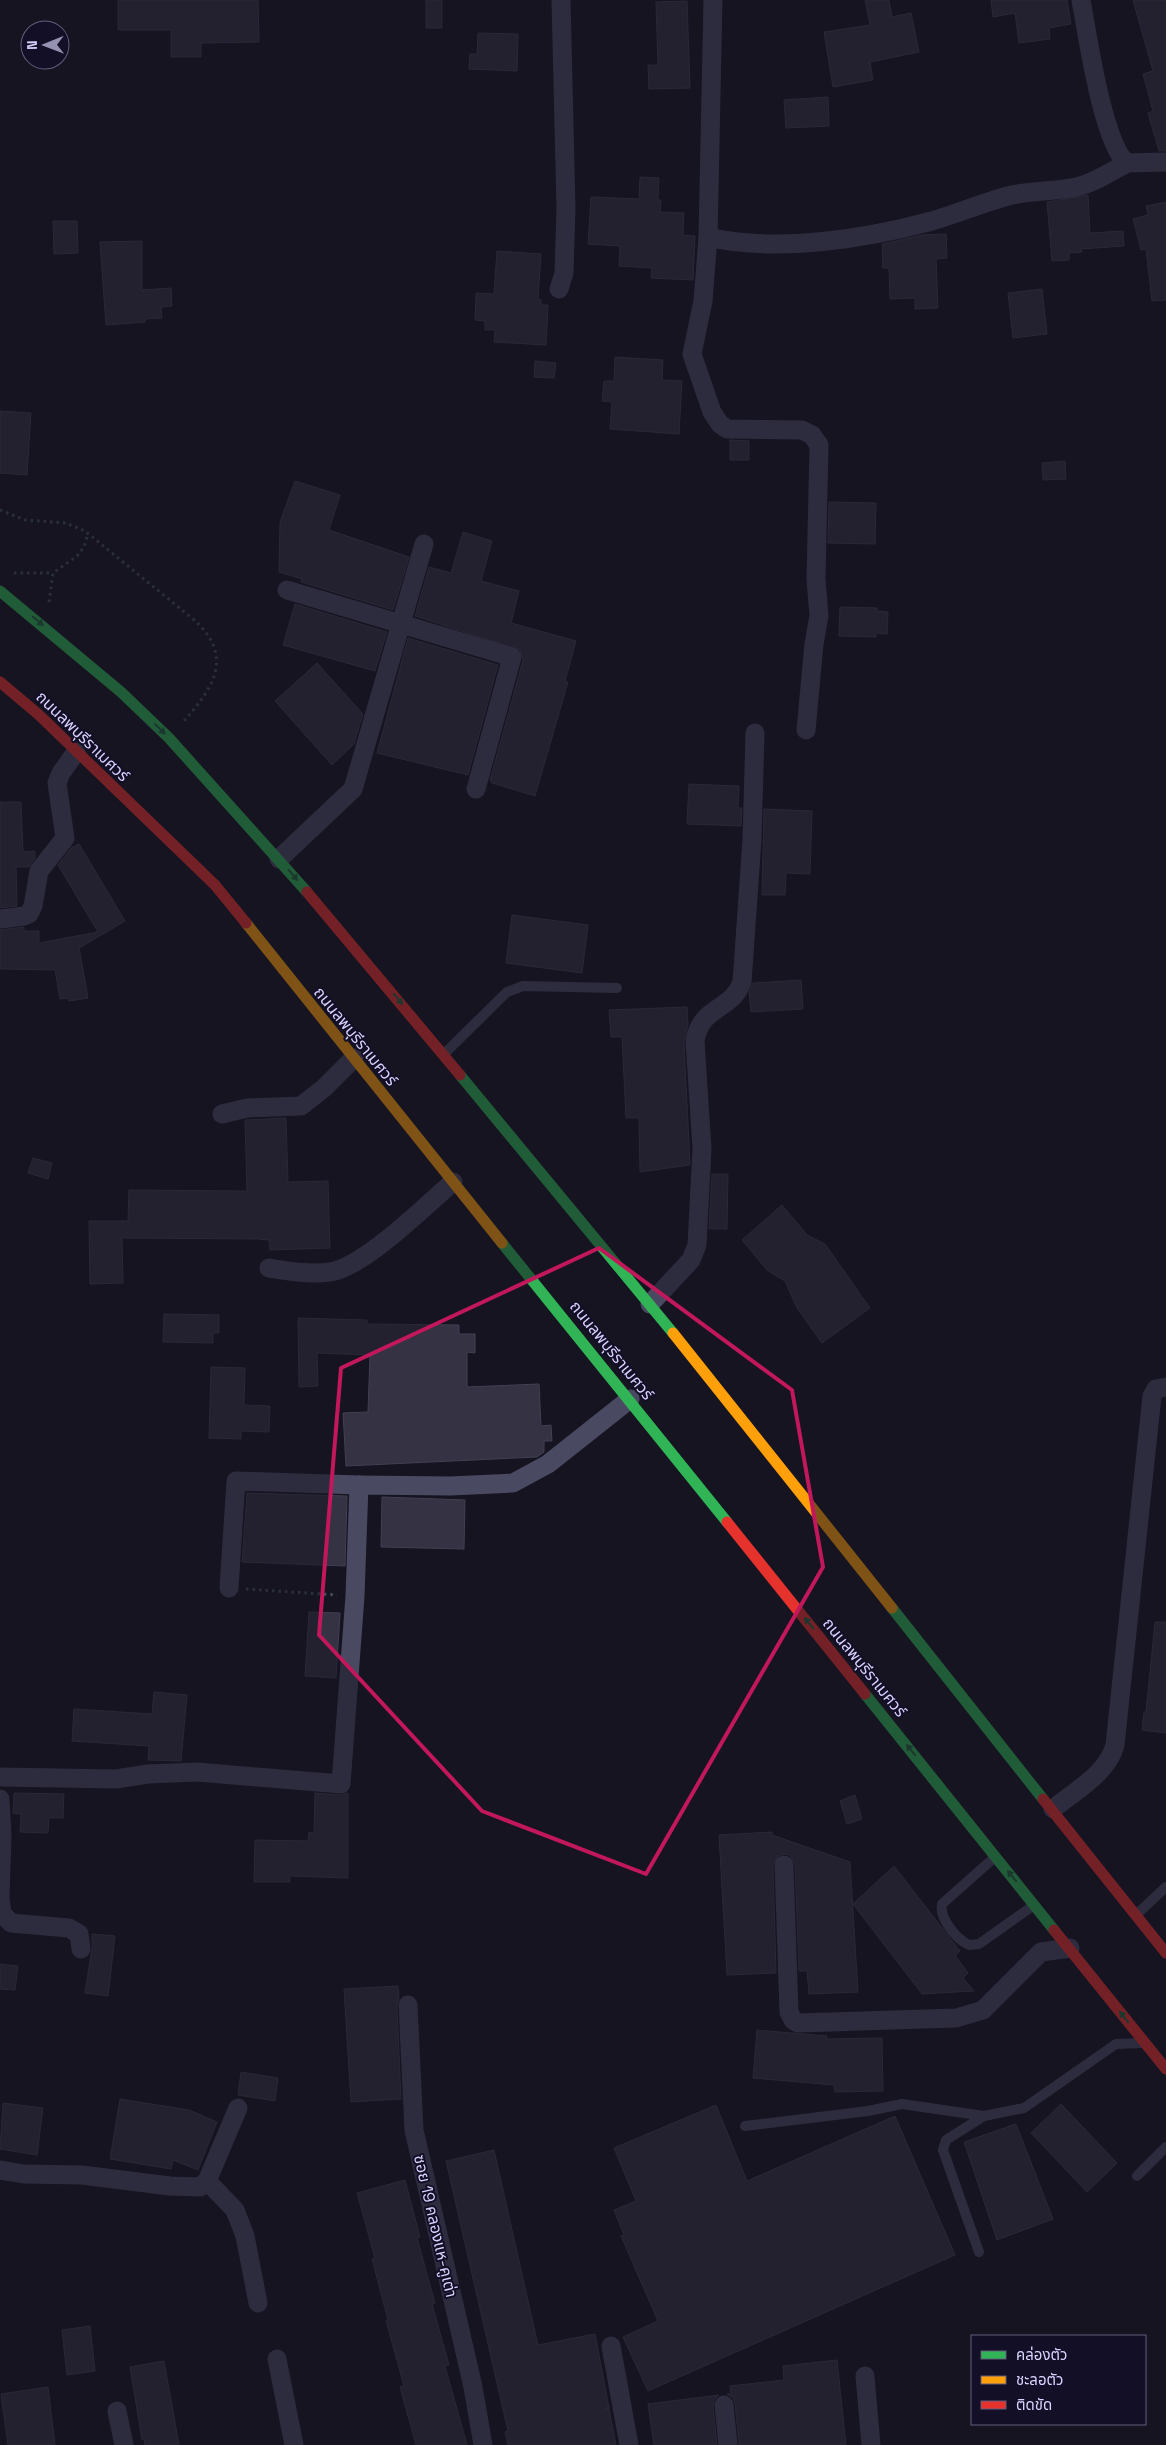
<svg xmlns="http://www.w3.org/2000/svg" width="1166" height="2445" font-family="'Space Grotesk','Noto Sans Thai',sans-serif">
  <rect width="100%" height="100%" fill="#161421"/>
  <g fill="#343243" stroke="#433f54">
    <polygon points="118,0 258,0 259,42 201,43 201,57 171,57 171,30 118,30"/>
    <rect x="426" y="0" width="16" height="28"/>
    <polygon points="865,0 889,0 892,17 911,13 919,52 870,62 873,80 833,87 824,32 870,25"/>
    <polygon points="991,0 1067,0 1071,24 1049,28 1050,39 1019,43 1015,13 993,17"/>
    <polygon points="1133,0 1166,0 1166,151 1159,151 1148,113 1153,111 1143,74 1153,71"/>
    <polygon points="687,1 690,88 649,89 648,65 658,65 656,2"/>
    <polygon points="478,33 518,34 517,71 469,69 470,54 477,54"/>
    <polygon points="828,97 829,126 786,128 784,100"/>
    <polygon points="640,177 659,178 658,200 661,200 660,212 684,213 683,235 695,236 693,280 651,278 652,268 619,266 620,246 588,244 591,197 639,199"/>
    <polygon points="1088,195 1090,233 1123,231 1124,246 1081,249 1082,252 1069,253 1069,260 1052,261 1047,202"/>
    <polygon points="1166,202 1166,300 1152,301 1146,249 1141,250 1133,219 1148,215 1146,206"/>
    <polygon points="53,221 77,221 78,253 54,254"/>
    <polygon points="946,234 947,258 936,259 938,308 915,309 915,298 890,299 889,268 883,268 882,244 922,235"/>
    <polygon points="142,241 142,290 171,288 172,306 161,307 162,318 145,319 145,322 106,325 100,242"/>
    <polygon points="497,251 541,254 538,299 541,300 541,305 548,305 546,345 494,342 495,330 485,330 485,321 475,320 476,293 494,294"/>
    <polygon points="1042,289 1047,334 1013,338 1008,293"/>
    <polygon points="615,357 663,360 662,380 682,381 679,434 610,429 612,402 602,401 604,381 614,381"/>
    <polygon points="535,361 556,363 554,378 534,377"/>
    <polygon points="0,411 31,413 27,475 0,473"/>
    <polygon points="730,440 749,441 749,460 730,460"/>
    <polygon points="1065,461 1066,479 1043,480 1042,463"/>
    <polygon points="295,481 340,495 329,530 409,557 393,610 301,582 302,579 279,572 280,522"/>
    <polygon points="829,502 876,503 875,544 828,543"/>
    <polygon points="463,532 492,541 481,581 519,591 511,623 576,641 565,681 568,682 535,796 492,783 490,780 523,660 520,650 415,616 429,567 451,573"/>
    <polygon points="295,604 387,632 375,671 283,645"/>
    <polygon points="840,607 877,608 877,611 888,612 887,634 876,633 876,637 839,636"/>
    <polygon points="408,638 498,665 468,775 377,753"/>
    <polygon points="317,663 363,714 354,744 332,765 275,701"/>
    <polygon points="689,784 739,786 738,808 742,808 741,826 687,824"/>
    <polygon points="0,802 21,802 23,852 35,851 35,858 29,867 16,867 17,906 0,908"/>
    <polygon points="764,809 812,811 810,874 786,873 785,895 762,895"/>
    <polygon points="79,844 125,921 79,948 88,998 69,1001 68,998 60,999 55,970 0,969 0,930 24,927 24,931 39,931 39,943 98,932 58,865 71,848"/>
    <polygon points="512,915 588,925 582,973 506,963"/>
    <polygon points="801,980 803,1009 751,1012 749,992 753,983"/>
    <polygon points="687,1007 688,1025 684,1042 690,1165 640,1172 639,1118 626,1118 622,1037 611,1037 609,1010"/>
    <polygon points="286,1118 288,1182 328,1181 330,1248 270,1250 269,1240 258,1239 122,1238 123,1283 90,1284 89,1221 128,1221 129,1190 247,1191 245,1120"/>
    <polygon points="33,1158 52,1163 48,1179 28,1173"/>
    <polygon points="712,1174 728,1174 727,1229 709,1229"/>
    <polygon points="782,1205 807,1235 825,1244 870,1308 822,1343 797,1308 785,1281 768,1271 742,1240"/>
    <polygon points="164,1314 219,1315 219,1333 213,1333 213,1343 163,1342"/>
    <polygon points="298,1318 367,1320 367,1324 459,1325 459,1334 475,1334 475,1353 467,1352 467,1387 539,1384 541,1426 551,1425 552,1441 544,1441 544,1452 537,1457 346,1466 343,1413 368,1412 370,1355 317,1353 318,1386 299,1387"/>
    <polygon points="211,1367 245,1368 244,1405 270,1406 269,1432 241,1431 241,1439 209,1438"/>
    <polygon points="247,1493 347,1496 345,1566 242,1562"/>
    <polygon points="382,1497 465,1500 464,1549 381,1547"/>
    <polygon points="309,1612 340,1613 336,1678 305,1676"/>
    <polygon points="1155,1622 1166,1622 1166,1733 1142,1730 1144,1712 1146,1712"/>
    <polygon points="154,1692 187,1695 181,1761 148,1760 149,1746 72,1741 74,1709 152,1714"/>
    <polygon points="14,1793 64,1794 63,1818 49,1818 48,1833 20,1832 21,1814 13,1813"/>
    <polygon points="315,1793 340,1795 348,1793 348,1878 290,1876 290,1882 254,1882 255,1840 308,1841 309,1832 314,1833"/>
    <polygon points="855,1795 862,1819 847,1824 840,1801"/>
    <polygon points="772,1832 772,1835 850,1862 858,1992 809,1994 807,1971 799,1971 795,1864 790,1855 784,1854 778,1856 773,1865 776,1973 727,1975 719,1835"/>
    <polygon points="894,1866 960,1951 955,1955 968,1973 963,1978 974,1991 922,1994 853,1904"/>
    <polygon points="92,1934 115,1936 108,1996 85,1993 92,1948"/>
    <polygon points="0,1964 18,1966 15,1990 0,1989"/>
    <polygon points="398,1986 399,1998 397,2006 401,2099 351,2102 344,1989"/>
    <polygon points="757,2030 827,2036 826,2039 882,2038 883,2091 835,2092 834,2085 753,2078"/>
    <polygon points="241,2072 278,2078 275,2101 238,2095"/>
    <polygon points="120,2099 189,2110 217,2122 198,2170 173,2160 171,2169 110,2159"/>
    <polygon points="3,2103 43,2108 37,2155 0,2149"/>
    <polygon points="1061,2104 1117,2163 1087,2192 1031,2133"/>
    <polygon points="716,2105 747,2181 895,2116 955,2255 648,2391 623,2337 658,2321 621,2236 624,2235 614,2210 636,2201 614,2148"/>
    <polygon points="1016,2124 1053,2219 997,2240 964,2142"/>
    <polygon points="494,2150 538,2345 595,2334 609,2408 604,2410 609,2409 616,2445 508,2445 505,2432 508,2431 446,2161"/>
    <polygon points="405,2180 420,2237 417,2238 435,2303 432,2304 449,2365 445,2366 467,2445 416,2445 400,2387 404,2386 386,2320 388,2320 372,2259 375,2258 357,2193"/>
    <polygon points="90,2326 95,2371 67,2375 62,2330"/>
    <polygon points="837,2360 846,2445 739,2445 735,2403 733,2398 727,2394 731,2394 730,2386 784,2380 783,2366"/>
    <polygon points="164,2361 179,2445 145,2445 144,2439 142,2440 130,2367"/>
    <polygon points="48,2387 55,2445 8,2445 1,2394"/>
    <polygon points="719,2395 714,2400 713,2406 717,2445 654,2445 648,2404"/>
  </g>
  <g fill="none" stroke-linecap="round" stroke-linejoin="round">
    <g stroke="#44505f" stroke-width="3" stroke-dasharray="2.5 4" stroke-linecap="butt">
      <path d="M0 510 25 520 66 523 85 531 193 619C234 655 215 686 184 721"/>
      <polyline points="14,573 53,573"/>
      <polyline points="49,602 53,573 77,556 84,547 88,534"/>
      <polyline points="246,1589 337,1595"/>
    </g>
    <g stroke="#4a4962" stroke-width="10">
      <polyline points="444,1054 507,992 523,986 617,988"/>
      <path d="M995 1857 942 1904C939 1918 956 1939 969 1945L979 1944 1034 1905"/>
      <polyline points="1136,1915 1166,1887"/>
      <polyline points="745,2126 868,2111 902,2104 984,2116"/>
      <polyline points="1137,2176 1166,2147"/>
      <polyline points="979,2252 943,2150 946,2140 984,2116 1024,2108 1116,2044 1141,2043"/>
    </g>
    <g stroke="#4a4962" stroke-width="19">
      <polyline points="713,0 708,237 703,301 692,354 712,412 720,424 727,429 802,430 812,435 819,445 816,579 819,616 814,644 806,730"/>
      <path d="M1081 0C1087 32 1103 145 1127 163L1166 162"/>
      <path d="M708 237C776 253 865 239 932 221 958 213 983 203 1008 196 1030 190 1053 192 1076 187 1094 183 1110 172 1127 163"/>
      <polyline points="559,289 564,273 566,208 561,0"/>
      <polyline points="287,590 512,657 476,789"/>
      <polyline points="279,859 353,789 424,544"/>
      <polyline points="0,919 24,916 29,914 33,906 39,871 65,838 57,783 61,773 76,752"/>
      <polyline points="222,1114 247,1108 301,1106 324,1088 354,1058"/>
      <path d="M269 1268C289 1271 310 1275 330 1272 363 1268 426 1205 453 1182"/>
      <path d="M650 1304 691 1260 697 1245 702 1149 695 1041C701 1005 732 1011 742 982L752 840 755 733"/>
      <polyline points="229,1588 236,1481 359,1485"/>
      <polyline points="0,1777 116,1779 148,1774 197,1772 341,1784 355,1596 359,1485 450,1486 513,1483 548,1464 630,1399"/>
      <polyline points="0,1799 2,1836 0,1896"/>
      <path d="M1053 1809C1075 1791 1108 1773 1115 1745L1152 1396 1156 1389 1166 1387"/>
      <polyline points="784,1865 789,2012 793,2020 798,2023 956,2018 983,2010 1041,1952 1070,1948"/>
      <polyline points="0,1898 2,1913 11,1923 69,1928 79,1934 81,1949"/>
      <polyline points="408,2005 414,2130 473,2387 483,2445"/>
      <polyline points="0,2170 24,2174 82,2175 170,2186 200,2187 207,2181 238,2108"/>
      <polyline points="207,2181 235,2210 245,2236 258,2303"/>
      <polyline points="611,2346 629,2445"/>
      <polyline points="277,2359 294,2445"/>
      <polyline points="865,2376 871,2445"/>
      <polyline points="724,2405 728,2445"/>
      <polyline points="117,2411 124,2445"/>
    </g>
    <g stroke="#30b455" stroke-width="11">
      <polyline points="0,591 121,692 169,738 307,892"/>
      <polyline points="460,1075 673,1333"/>
      <polyline points="502,1243 727,1522"/>
      <polyline points="892,1608 1043,1799"/>
      <polyline points="865,1694 1054,1930"/>
    </g>
    <g stroke="#ff9f0a" stroke-width="11">
      <polyline points="246,923 502,1243"/>
      <polyline points="673,1333 892,1608"/>
    </g>
    <g stroke="#e5322d" stroke-width="11">
      <polyline points="0,682 38,714 215,885 246,923"/>
      <polyline points="307,892 460,1075"/>
      <polyline points="727,1522 865,1694"/>
      <polyline points="1043,1799 1166,1953"/>
      <polyline points="1054,1930 1166,2069"/>
    </g>
  </g>
  <defs><path id="oneway-solid" d="M-6-.8H1V-3.2L6.5 0L1 3.2V.8H-6Z" transform="scale(1.25)"/></defs>
  <g fill="#22623e">
    <use href="#oneway-solid" transform="translate(38 621) rotate(40)"/>
    <use href="#oneway-solid" transform="translate(160 729) rotate(44)"/>
    <use href="#oneway-solid" transform="translate(293 875) rotate(49)"/>
    <use href="#oneway-solid" transform="translate(398 999) rotate(51)"/>
    <use href="#oneway-solid" transform="translate(809 1623) rotate(-129)"/>
    <use href="#oneway-solid" transform="translate(911 1750) rotate(-129)"/>
    <use href="#oneway-solid" transform="translate(1012 1876) rotate(-129)"/>
    <use href="#oneway-solid" transform="translate(1124 2017) rotate(-128)"/>
  </g>
  <path d="M0 0H1166V2445H0ZM599 1248 792 1390 823 1567 646 1874 482 1811 319 1635 341 1368Z" fill="#161421" fill-opacity=".55" fill-rule="evenodd"/>
  <path fill="none" stroke="#c2185b" stroke-width="4" stroke-linejoin="round" d="M599 1248 792 1390 823 1567 646 1874 482 1811 319 1635 341 1368Z"/>
  <g text-anchor="middle" stroke-width="4" stroke-linejoin="round" paint-order="stroke">
    <g font-size="16" fill="#d9d4ff" stroke="#130f26">
      <text transform="translate(83 736) rotate(44)" y="6">ถนนลพบุรีราเมศวร์</text>
      <text transform="translate(356 1036) rotate(51)" y="6">ถนนลพบุรีราเมศวร์</text>
      <text transform="translate(612 1350) rotate(51)" y="6">ถนนลพบุรีราเมศวร์</text>
      <text transform="translate(865 1667) rotate(51)" y="6">ถนนลพบุรีราเมศวร์</text>
      <text transform="translate(436 2226) rotate(77)" y="6">ซอย 19 คลองแห-คูเต่า</text>
    </g>
  </g>
  <rect x="971" y="2335" width="175" height="90" fill="#130f26" stroke="#625e7d"/>
  <rect x="981" y="2351" width="25" height="8" fill="#30b455" stroke="#625e7d"/>
  <text x="1016" y="2360" font-size="15" fill="#d9d4ff">คล่องตัว</text>
  <rect x="981" y="2376" width="25" height="8" fill="#ff9f0a" stroke="#625e7d"/>
  <text x="1016" y="2385" font-size="15" fill="#d9d4ff">ชะลอตัว</text>
  <rect x="981" y="2401" width="25" height="8" fill="#e5322d" stroke="#625e7d"/>
  <text x="1016" y="2410" font-size="15" fill="#d9d4ff">ติดขัด</text>
  <g transform="translate(45 45) rotate(269)"><circle r="24" fill="#130f26" stroke="#625e7d"/>
  <path d="M0-4L9 19L0 12L-9 19Z" fill="#9591b1"/>
  <text y="-8" font-size="14" font-weight="bold" text-anchor="middle" fill="#d9d4ff">N</text>
  </g>
</svg>
